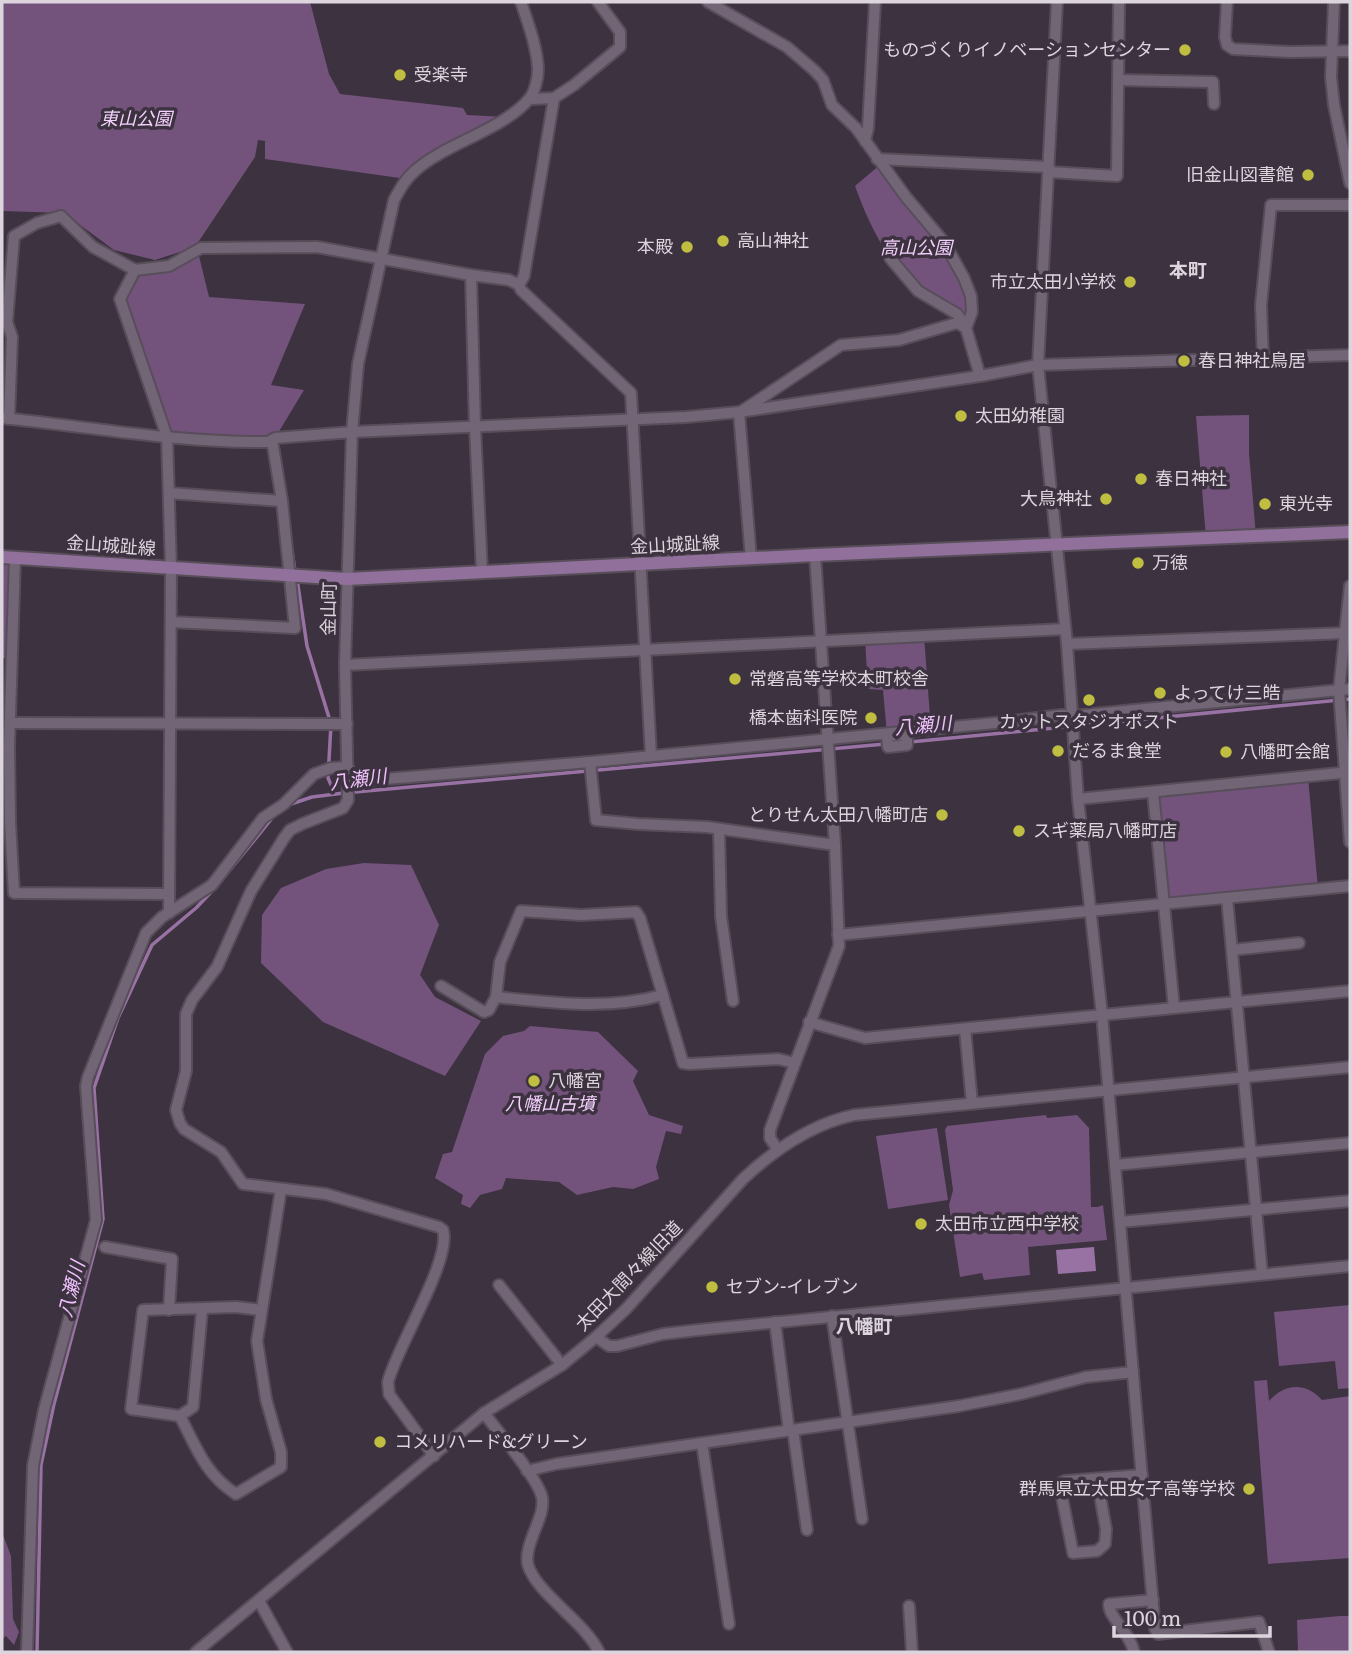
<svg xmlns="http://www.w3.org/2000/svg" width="1352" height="1654" font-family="Literata,'Noto Sans JP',serif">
  <rect width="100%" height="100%" fill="#3d3240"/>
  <g fill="#73537c">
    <polygon points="2,2 310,2 329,74 340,94 463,108 467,115 506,117 407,179 265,159 265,141 258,140 255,157 195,247 155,260 114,250 64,213 2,211"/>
    <path d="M881 164 944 242 971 296 966 328C951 316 934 305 919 292 888 263 869 225 855 186Z"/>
    <polygon points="199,256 209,297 305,304 271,385 304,390 275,438 167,437 120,299 135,270 169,266"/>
    <polygon points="1249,415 1249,453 1256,536 1206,538 1196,416"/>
    <polygon points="2,557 15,557 11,659 2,658"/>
    <polygon points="924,636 931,730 887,734 883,690 868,689 865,639"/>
    <polygon points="1308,777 1318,889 1164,904 1153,792"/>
    <polygon points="364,863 411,865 439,925 420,975 435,997 481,1021 445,1076 323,1022 261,963 262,915 281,888 326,869"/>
    <polygon points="530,1026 598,1032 638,1071 633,1081 649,1115 683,1126 681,1134 666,1131 656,1167 659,1179 633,1189 613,1187 577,1195 559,1182 506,1178 502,1189 480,1195 470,1208 461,1204 463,1195 435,1178 443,1154 452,1152 485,1054 503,1036 524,1031"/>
    <polygon points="1046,1115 1047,1118 1077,1115 1089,1128 1091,1207 1098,1207 1103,1205 1107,1240 1028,1247 1030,1275 984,1280 982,1273 960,1277 949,1205 953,1190 945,1130 947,1126"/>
    <polygon points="937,1128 948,1200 888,1209 876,1136"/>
    <polygon points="1350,1305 1350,1388 1338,1389 1335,1361 1279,1366 1274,1312"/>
    <path d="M1267 1380 1269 1401C1285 1383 1306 1382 1322 1400L1350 1396V1558L1268 1564 1254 1381Z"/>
    <polygon points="2,1532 11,1556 13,1619 19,1632 14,1645 6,1636 2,1639"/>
    <polygon points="1340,1616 1350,1616 1350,1652 1298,1652 1297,1620"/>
  </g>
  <polygon fill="#9972a4" points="1094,1247 1096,1271 1058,1274 1056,1250"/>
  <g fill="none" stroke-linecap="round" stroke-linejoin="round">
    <g stroke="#9972a4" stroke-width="3.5">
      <polyline points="292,551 295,571"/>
      <polyline points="297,579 307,646 331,724 328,778 335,794"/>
      <polyline points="910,742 1350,699"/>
      <polyline points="288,805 312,797 344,793 885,744"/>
      <polyline points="221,881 273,817"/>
      <polyline points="37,1652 41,1465 54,1404 103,1219 94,1088 118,1018 152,945 196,908 213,890"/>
    </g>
    <defs>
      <g id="minor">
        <polyline points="708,2 787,47 815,71 823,80 832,105 856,128 906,197 944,242 964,278 971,296 972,312 966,328 980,376"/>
        <polyline points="1057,2 1038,365 1067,644 1078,799 1102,1015 1155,1629 1158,1634 1259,1622 1269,1652"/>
        <polyline points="1227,2 1225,37 1227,45 1233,49 1291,52 1350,51"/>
        <polyline points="1334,2 1331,77 1334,105 1350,183"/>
        <polyline points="1118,80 1213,82 1214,104"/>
        <polyline points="530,99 554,98 574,85 620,47 620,32 598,2"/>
        <polyline points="865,141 868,128 875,2"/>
        <polyline points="877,159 1049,167"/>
        <polyline points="1049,172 1117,176 1119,2"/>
        <polyline points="890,258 918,291 957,314 965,325"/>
        <polyline points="135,270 120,299 167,437 171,569 169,913"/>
        <polyline points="471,275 475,427 482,572"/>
        <polyline points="519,285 521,290 631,393 651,756"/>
        <polyline points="1263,359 1261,305 1271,205 1350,205"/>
        <polyline points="742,411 841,345 899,340 957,323 966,328"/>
        <polyline points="739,412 751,559"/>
        <path d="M2 418C91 427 179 443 268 442L275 438 352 432 686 417 739 412 980 376 1038 365 1350 355"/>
        <polyline points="9,419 12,337 7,322 14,236 37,223 61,216 93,247 135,270 169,266 201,248 317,247 471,275 509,280 519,285 524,276 554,98"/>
        <polyline points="272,440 282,501"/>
        <polyline points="169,493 282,501 295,628 171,622"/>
        <polyline points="15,557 9,746 10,822 14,893 169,894"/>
        <polyline points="1350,586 1339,690 1350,842"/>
        <polyline points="1067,644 1345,633"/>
        <polyline points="345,665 1065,629"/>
        <polyline points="10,723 347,724"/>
        <polygon points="907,734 907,745 888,747 887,736"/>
        <polyline points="590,762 596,820 638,824 707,827 835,845"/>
        <polyline points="349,782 590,762 1005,722 1062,715 1073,716 1350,689"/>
        <polyline points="1153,792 1174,1008"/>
        <polyline points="1078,799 1350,772"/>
        <polyline points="719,830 721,916 733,1001"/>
        <polyline points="1227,898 1262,1274"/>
        <polyline points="838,935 1350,886"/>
        <polyline points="1232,950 1299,943"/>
        <polyline points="441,986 484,1012 489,1010 496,997 500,962 521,911 581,915 636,912 640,918 683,1063 690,1064 778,1059 795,1063"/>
        <path d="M496 997C552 1003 608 1010 663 995"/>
        <polyline points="809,1022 865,1038 1350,991"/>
        <polyline points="965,1029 972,1103"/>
        <polyline points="778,1150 770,1138 770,1130 839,946 835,845 815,555"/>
        <polyline points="1115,1165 1350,1143"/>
        <polyline points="1120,1222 1350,1201"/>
        <polyline points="105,1247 172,1259 169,1310"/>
        <polyline points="499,1285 562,1365"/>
        <polyline points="202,1310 193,1407 180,1416 131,1409 143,1310 236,1307 261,1310"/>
        <polyline points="832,1316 862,1519"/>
        <polyline points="775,1322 789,1431"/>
        <polyline points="596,1337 609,1346 617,1346 663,1334 698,1330 1350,1266"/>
        <path d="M484 1413C498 1432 537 1477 542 1497 543 1502 542 1509 541 1513 537 1528 524 1550 528 1565 536 1593 585 1622 599 1652"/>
        <path d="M180 1416C196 1447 205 1474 236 1494L281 1467V1452L266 1399 257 1341 281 1189"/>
        <polyline points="793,1430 807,1530"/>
        <polyline points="702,1443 729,1624"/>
        <path d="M434 1456 389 1394 388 1382C396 1348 452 1260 443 1230L439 1227 326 1194 243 1184 221 1152 184 1129 180 1123 176 1110 186 1071V1014L192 1000 217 967 251 891 284 838 290 830 302 824 343 808 348 800 345 665 352 432 358 364 394 200C400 189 406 178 416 170 445 144 504 129 529 99 535 92 538 78 538 69 537 47 528 23 521 2"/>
        <polyline points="527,1471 556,1464 959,1406 1021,1394 1086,1377 1133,1372"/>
        <polyline points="1097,1479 1106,1529 1105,1544 1097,1551 1073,1553 1060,1487 1061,1483 1065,1481 1142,1475"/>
        <polyline points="259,1601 287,1652"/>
        <polyline points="909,1606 912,1652"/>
        <polyline points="27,1652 33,1466 44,1410 96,1220 86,1086 88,1077 146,933 162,917 212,885 263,818 284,804 314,774 331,768 348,767"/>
        <path d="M196 1652 484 1413 562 1365 596 1337 626 1309 743 1179C775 1149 812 1124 854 1115L1350 1067"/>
        <path d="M1134 1652C1130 1632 1108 1617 1109 1604L1153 1600"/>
      </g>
      <polyline id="major" points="2,557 347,579 815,555 1350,532"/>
    </defs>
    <use href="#minor" stroke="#584e5a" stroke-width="14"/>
    <use href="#major" stroke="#584e5a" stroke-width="16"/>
    <use href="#minor" stroke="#726676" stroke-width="10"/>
    <use href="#major" stroke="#91719b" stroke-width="12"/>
  </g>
  <g fill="#c0be41" stroke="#3d3240" stroke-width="2.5">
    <circle cx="1185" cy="50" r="7"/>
    <circle cx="400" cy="75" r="7"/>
    <circle cx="1308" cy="175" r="7"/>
    <circle cx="723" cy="241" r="7"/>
    <circle cx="687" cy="247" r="7"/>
    <circle cx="1130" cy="282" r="7"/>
    <circle cx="1184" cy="361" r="7"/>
    <circle cx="961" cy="416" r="7"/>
    <circle cx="1141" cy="479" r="7"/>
    <circle cx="1106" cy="499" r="7"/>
    <circle cx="1265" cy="504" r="7"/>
    <circle cx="1138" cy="563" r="7"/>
    <circle cx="735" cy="679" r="7"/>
    <circle cx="1160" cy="693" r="7"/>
    <circle cx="1089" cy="700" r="7"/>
    <circle cx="871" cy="718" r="7"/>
    <circle cx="1058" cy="751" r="7"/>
    <circle cx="1226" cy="752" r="7"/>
    <circle cx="942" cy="815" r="7"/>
    <circle cx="1019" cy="831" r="7"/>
    <circle cx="534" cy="1081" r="7"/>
    <circle cx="921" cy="1224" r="7"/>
    <circle cx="712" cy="1287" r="7"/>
    <circle cx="380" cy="1442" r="7"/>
    <circle cx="1249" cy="1489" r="7"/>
  </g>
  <g text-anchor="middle" stroke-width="7" stroke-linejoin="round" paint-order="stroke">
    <g font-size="18" fill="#dcd5de" stroke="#3d3240" text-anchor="start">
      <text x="1171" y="56" text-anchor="end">ものづくりイノベーションセンター</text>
      <text x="414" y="81">受楽寺</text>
      <text x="1294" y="181" text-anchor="end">旧金山図書館</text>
      <text x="737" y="247">高山神社</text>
      <text x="673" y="253" text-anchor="end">本殿</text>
      <text x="1116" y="288" text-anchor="end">市立太田小学校</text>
      <text x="1198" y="367">春日神社鳥居</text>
      <text x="975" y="422">太田幼稚園</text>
      <text x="1155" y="485">春日神社</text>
      <text x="1092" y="505" text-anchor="end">大鳥神社</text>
      <text x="1279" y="510">東光寺</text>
      <text x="1152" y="569">万徳</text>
      <text x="749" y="685">常磐高等学校本町校舎</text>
      <text x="1174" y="699">よってけ三皓</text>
      <text x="857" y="724" text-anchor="end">橋本歯科医院</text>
      <text x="1089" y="728" text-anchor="middle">カットスタジオポスト</text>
      <text x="1072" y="757">だるま食堂</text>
      <text x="1240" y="758">八幡町会館</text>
      <text x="928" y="821" text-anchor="end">とりせん太田八幡町店</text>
      <text x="1033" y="837">スギ薬局八幡町店</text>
      <text x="548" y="1087">八幡宮</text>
      <text x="935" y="1230">太田市立西中学校</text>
      <text x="726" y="1293">セブン-イレブン</text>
      <text x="394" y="1448">コメリハード&amp;グリーン</text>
      <text x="1235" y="1495" text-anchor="end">群馬県立太田女子高等学校</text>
    </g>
    <g font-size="18" font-style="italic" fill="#f3d1fd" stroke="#3d3240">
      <text x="136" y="125">東山公園</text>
      <text x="916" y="254">高山公園</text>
      <text x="550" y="1110">八幡山古墳</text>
    </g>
    <g font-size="18" fill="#dcd5de" stroke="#3d3240">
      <text transform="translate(675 545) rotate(-3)" y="6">金山城趾線</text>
      <text transform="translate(111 546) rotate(4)" y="6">金山城趾線</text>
      <text transform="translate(329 609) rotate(-89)" y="6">金山町</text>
      <text transform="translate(629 1276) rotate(-46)" y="6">太田大間々線旧道</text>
    </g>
    <g font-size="19" font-weight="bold" fill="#dcd5de" stroke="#3d3240">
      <text x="1188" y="277">本町</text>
      <text x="864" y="1333">八幡町</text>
    </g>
    <g font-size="19" font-style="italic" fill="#f0c2fd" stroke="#3d3240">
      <text transform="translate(923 725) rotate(-5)" y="7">八瀬川</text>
      <text transform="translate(358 779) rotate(-7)" y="7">八瀬川</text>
      <text transform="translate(71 1289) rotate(-76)" y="7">八瀬川</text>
    </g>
  </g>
  <rect width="1352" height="1654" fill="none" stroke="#dcd5de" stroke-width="7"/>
  <path d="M1114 1626v10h156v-10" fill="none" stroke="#dcd5de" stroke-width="3.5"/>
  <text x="1124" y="1626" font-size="21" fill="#dcd5de" stroke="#3d3240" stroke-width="5" paint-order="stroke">100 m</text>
</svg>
